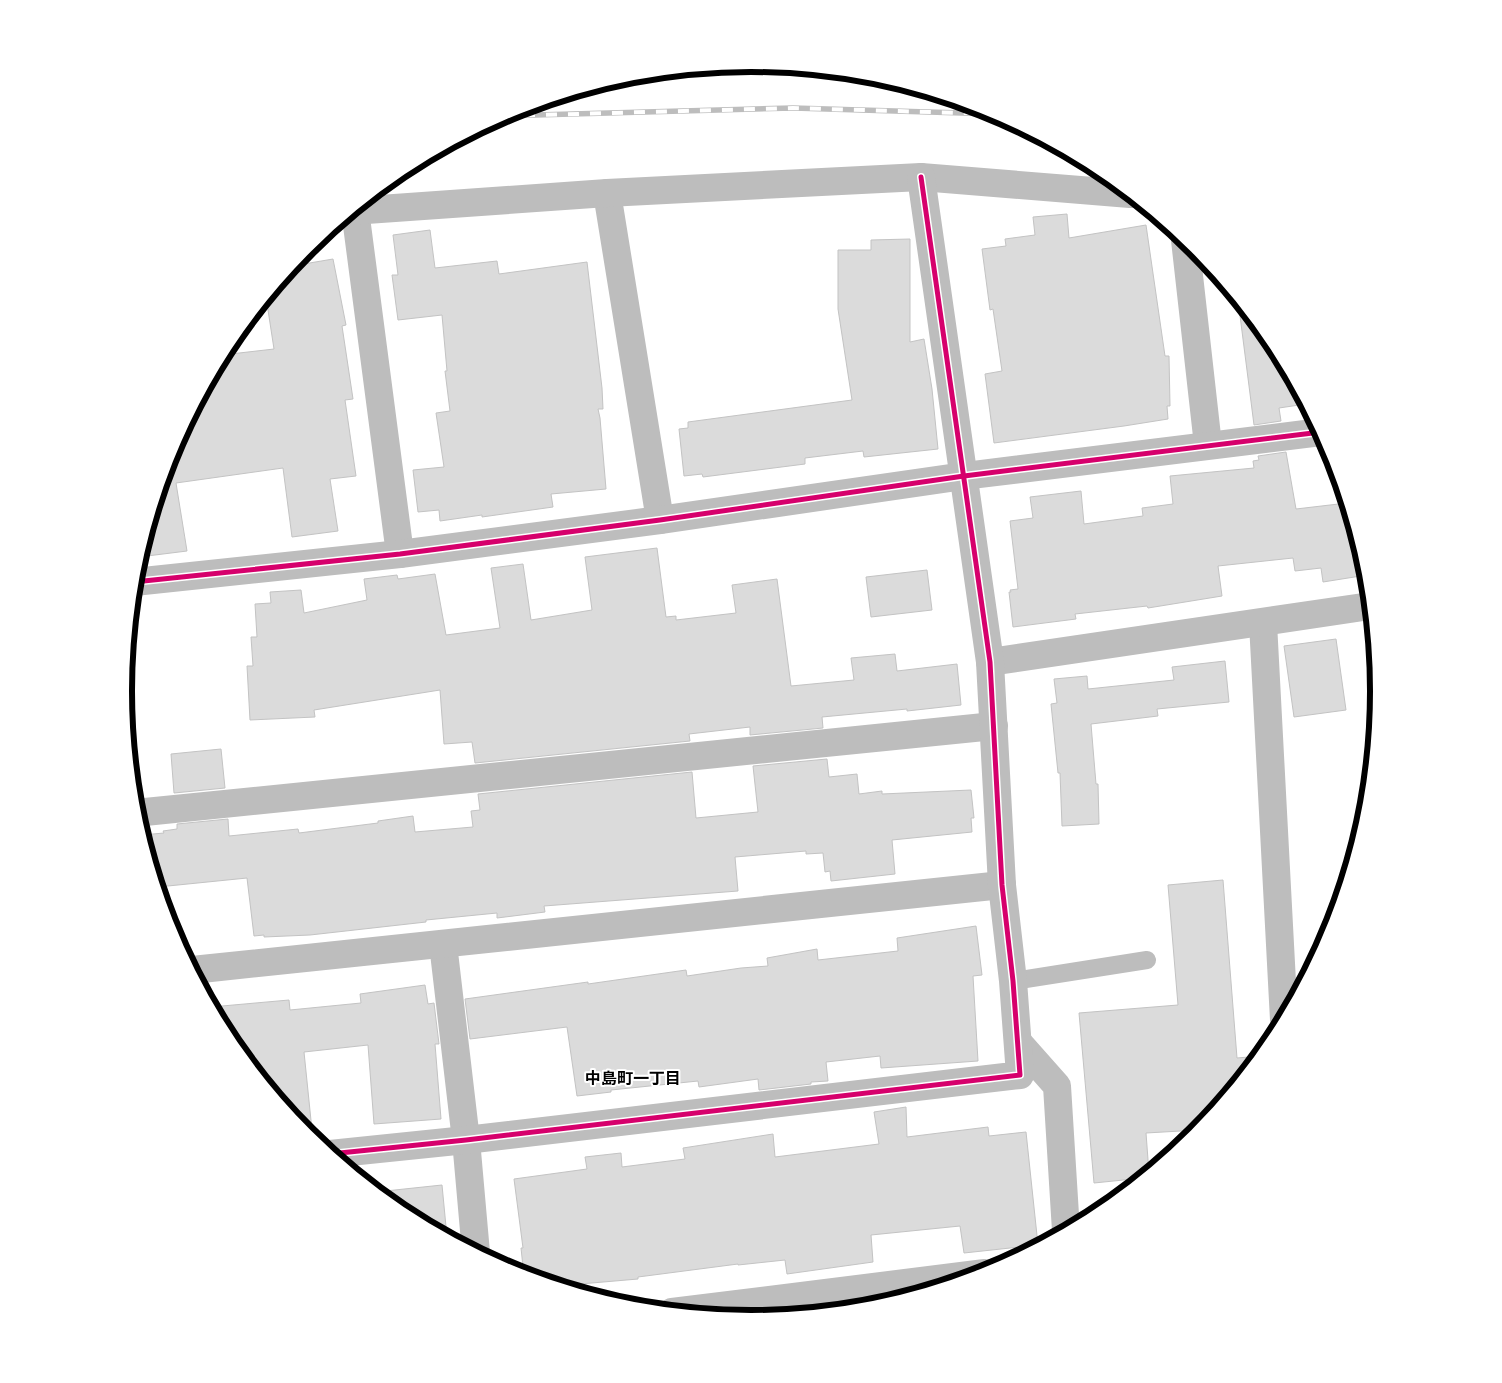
<svg xmlns="http://www.w3.org/2000/svg" width="1502" height="1383" font-family="Jost,'Noto Sans JP',sans-serif">
  <rect width="100%" height="100%" fill="#fff"/>
  <g fill="#dbdbdb" stroke="#c3c3c3">
    <polygon points="1067,214 1069,238 1146,225 1165,356 1169,356 1170,406 1167,406 1168,419 1124,426 994,443 985,374 1002,371 993,309 990,310 982,249 1006,246 1005,239 1035,235 1033,217"/>
    <polygon points="430,230 435,268 497,261 499,274 587,262 602,388 603,409 598,409 600,418 606,489 551,494 553,507 482,517 482,515 440,521 439,510 418,512 413,470 444,467 436,413 450,411 445,371 447,371 442,315 398,320 392,275 398,275 393,235"/>
    <polygon points="910,239 910,342 924,339 932,389 938,449 864,457 863,451 805,458 805,464 703,477 702,474 684,476 679,429 688,428 688,422 852,400 838,309 838,250 871,250 871,240"/>
    <polygon points="333,259 346,325 342,326 353,399 345,400 356,476 330,479 338,531 292,537 283,468 176,483 187,551 139,557 171,451 222,355 274,349 266,297 292,266"/>
    <polygon points="1238,300 1273,343 1306,404 1279,408 1281,421 1254,425"/>
    <polygon points="1286,452 1296,509 1347,503 1367,575 1323,582 1321,568 1295,571 1293,558 1218,566 1222,596 1148,608 1147,606 1075,614 1076,619 1013,627 1009,592 1011,592 1010,590 1018,589 1010,521 1033,518 1030,497 1081,491 1084,524 1143,516 1142,508 1173,504 1170,476 1254,468 1253,461 1259,460 1258,456"/>
    <polygon points="657,548 666,617 676,616 676,620 736,613 732,585 777,579 791,686 854,680 851,658 895,654 897,671 957,664 961,705 907,711 907,709 822,717 823,728 750,735 750,727 689,734 690,741 475,763 472,742 444,744 440,690 314,710 315,717 250,720 247,666 253,666 251,637 257,637 255,604 271,603 270,592 301,590 304,613 367,600 364,579 397,575 398,579 435,574 446,635 500,628 491,568 523,564 531,620 592,610 585,557"/>
    <polygon points="927,570 932,610 871,617 866,577"/>
    <polygon points="1336,639 1346,710 1294,717 1284,646"/>
    <polygon points="1225,661 1229,702 1157,709 1158,716 1091,724 1096,784 1098,784 1099,824 1062,826 1060,773 1058,773 1051,704 1057,703 1054,679 1087,676 1088,689 1174,680 1172,667"/>
    <polygon points="221,749 225,788 174,793 171,754"/>
    <polygon points="827,759 829,777 857,774 859,794 882,791 882,794 971,790 974,818 971,818 972,832 892,840 895,874 831,881 830,871 825,872 823,853 806,854 806,851 735,857 738,891 544,906 545,912 497,918 497,913 426,920 426,922 310,935 264,937 264,935 254,936 247,878 158,887 142,835 164,833 163,831 177,829 177,824 228,819 229,836 298,829 299,833 378,823 378,821 413,816 415,832 473,827 471,811 480,810 478,794 692,772 696,818 758,812 753,766"/>
    <polygon points="1223,880 1237,1058 1260,1056 1198,1130 1146,1133 1149,1173 1143,1178 1094,1183 1079,1013 1178,1005 1168,885"/>
    <polygon points="976,926 982,975 973,976 978,1061 881,1068 880,1056 826,1062 828,1081 811,1082 811,1084 759,1090 758,1079 699,1087 698,1081 611,1090 611,1092 577,1096 567,1027 470,1039 465,999 588,982 588,984 686,970 687,976 741,968 768,966 767,958 817,949 818,960 898,951 897,938"/>
    <polygon points="425,985 428,1004 434,1003 439,1044 435,1044 441,1119 374,1124 368,1045 304,1052 313,1140 307,1135 229,1040 211,1007 289,1000 290,1010 361,1003 360,994"/>
    <polygon points="906,1107 907,1137 988,1127 989,1136 1026,1132 1038,1245 964,1253 960,1226 871,1235 873,1262 787,1274 785,1260 738,1265 738,1264 638,1277 638,1279 557,1286 524,1276 521,1248 523,1248 514,1179 587,1169 585,1157 621,1153 622,1167 685,1159 683,1148 773,1134 775,1157 879,1144 874,1112"/>
    <polygon points="442,1185 447,1237 402,1213 376,1192"/>
  </g>
  <g fill="none" stroke-linecap="round" stroke-linejoin="round">
    <polyline stroke="#bdbdbd" stroke-width="18" points="1013,981 1147,960"/>
    <g stroke="#bdbdbd" stroke-width="28">
      <polyline points="607,193 660,520"/>
      <polyline points="355,210 400,554"/>
      <polyline points="352,211 607,193 921,177 1130,194"/>
      <polyline points="1185,240 1208,445"/>
      <polyline points="134,582 400,554 660,520 964,476 1321,432"/>
      <polyline points="1263,623 1284,1020"/>
      <polyline points="990,662 1370,606"/>
      <polyline points="135,813 994,726"/>
      <polyline points="443,944 466,1140 476,1253"/>
      <polyline points="192,970 1002,885"/>
      <polyline points="1018,1042 1057,1086 1066,1231"/>
      <polyline points="330,1154 466,1140 1020,1075 1013,981 1002,885 990,662 921,177"/>
      <polyline points="672,1312 985,1273"/>
    </g>
    <defs>
      <polyline id="rail" points="502,116 793,108 996,114"/>
    </defs>
    <use href="#rail" stroke="#bdbdbd" stroke-width="5.5"/>
    <use href="#rail" stroke="#fff" stroke-width="4" stroke-dasharray="11" stroke-linecap="butt"/>
    <defs>
      <g id="cycleway">
        <polyline points="134,582 400,554 660,520 964,476 1321,432"/>
        <polyline points="330,1154 466,1140 1020,1075 1013,981 1002,885 990,662 921,177"/>
      </g>
    </defs>
    <use href="#cycleway" stroke="#fff" stroke-width="8"/>
    <use href="#cycleway" stroke="#d6006c" stroke-width="5"/>
  </g>
  <g text-anchor="middle" stroke-width="4" stroke-linejoin="round" paint-order="stroke">
    <g font-size="16" font-weight="bold" fill="#000" stroke="#fff">
      <text x="633" y="1084">中島町一丁目</text>
    </g>
  </g>
  <path d="M0 0H1502V1383H0ZM132 691a619 619 0 1 1 1238 0a619 619 0 1 1-1238 0Z" fill="#fff" fill-rule="evenodd"/>
  <path fill="none" stroke="#000" stroke-width="6" d="M132 691a619 619 0 1 1 1238 0a619 619 0 1 1-1238 0Z"/>
</svg>
